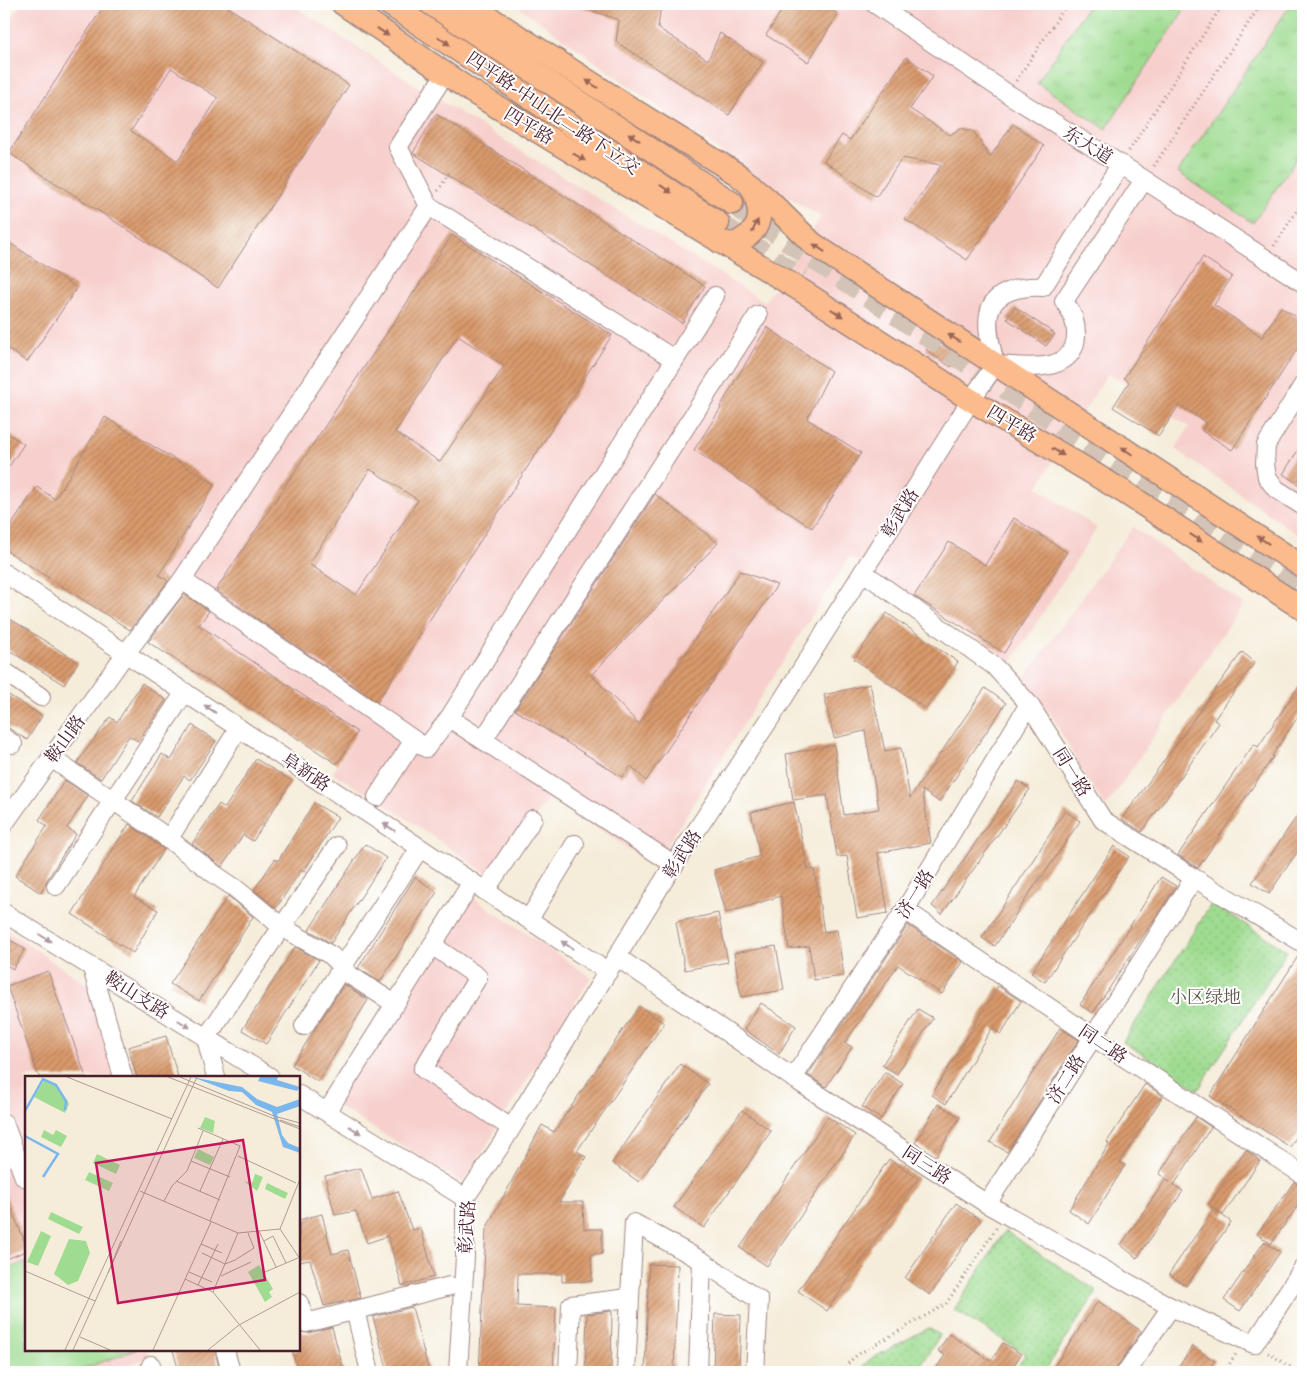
<svg xmlns="http://www.w3.org/2000/svg" width="1307" height="1376" font-family="'Sorts Mill Goudy','Noto Serif SC',serif">
  <defs>
    <pattern id="grass-tufts" width="24" height="20" patternUnits="userSpaceOnUse" patternTransform="scale(1.25)"><rect width="24" height="20" fill="#9fdc91"/><path d="M3 7l-1-3M5 7V3M7 7l1-3M15 17l-1-3M17 17v-4M19 17l1-3" fill="none" stroke="#8abc7d"/></pattern>
    <pattern id="park-dots" width="8" height="8" patternUnits="userSpaceOnUse" patternTransform="scale(1.25)"><rect width="8" height="8" fill="#9fdc91"/><path d="M2 2h.1M6 6h.1" fill="none" stroke="#8abc7d" stroke-width="1.8" stroke-linecap="round"/></pattern>
    <pattern id="building-hatch" width="6" height="6" patternUnits="userSpaceOnUse" patternTransform="scale(1.25)"><rect width="6" height="6" fill="#d99a6c"/><path d="M-1 1l2-2M0 6l6-6M5 7l2-2" fill="none" stroke="#b27d59"/></pattern>
  </defs>
  <rect width="100%" height="100%" fill="#fff"/>
  <filter id="ink" filterUnits="userSpaceOnUse"><feTurbulence type="fractalNoise" baseFrequency=".02" numOctaves="2"/><feDisplacementMap in="SourceGraphic" scale="10" xChannelSelector="R" yChannelSelector="G"/><feConvolveMatrix kernelMatrix="1 2 1 2 8 2 1 2 1" color-interpolation-filters="sRGB"/></filter>
  <filter id="wash" filterUnits="userSpaceOnUse"><feTurbulence type="fractalNoise" baseFrequency=".0096" numOctaves="4" result="noise"/><feDisplacementMap in="SourceGraphic" scale="20" xChannelSelector="R" yChannelSelector="G"/><feGaussianBlur stdDeviation="1.12" result="paint"/><feColorMatrix in="noise" values="0 0 0 0 0 0 0 0 0 0 0 0 0 0 0 0 0 1.4 0 .05"/><feComposite in="paint" operator="in"/></filter>
  <g filter="url(#wash)">
    <rect width="100%" height="100%" fill="#f5edda"/>
    <g fill="#f7d0ce">
      <polygon points="21,4 291,4 420,88 765,302 821,217 757,178 515,4 1303,4 1303,538 1175,449 1189,427 1108,373 1037,487 1097,528 1012,662 849,557 654,866 550,796 533,819 494,878 395,811 333,773 357,732 199,625 211,608 159,575 215,484 105,417 54,499 37,488 4,536 4,31"/>
      <polygon points="1133,527 1243,604 1106,807 1087,779 1052,716 1023,680"/>
      <polygon points="466,893 591,977 463,1183 333,1103"/>
      <polygon points="4,929 94,989 119,1077 26,1077 26,1350 146,1350 149,1358 103,1372 4,1372"/>
    </g>
    <g fill="url(#grass-tufts)" stroke="#747e5e">
      <polygon points="1089,4 1188,4 1106,129 1037,83"/>
      <polygon points="1291,4 1303,4 1303,149 1253,223 1178,172"/>
    </g>
    <g fill="url(#park-dots)" stroke="#747e5e">
      <polygon points="1212,903 1287,951 1198,1090 1123,1042"/>
      <polygon points="1005,1231 1097,1291 1044,1372 1023,1372 1016,1368 1026,1354 954,1310"/>
      <polygon points="928,1328 940,1335 917,1372 859,1372 869,1360"/>
    </g>
    <polygon fill="#9fdc91" stroke="#747e5e" points="26,1262 26,1350 136,1350 74,1372 4,1372 4,1270"/>
    <g id="blocks">
      <g fill="url(#building-hatch)" fill-rule="evenodd">
        <path d="M105 4H223L349 85 218 288 9 153ZM171 68 218 98 178 161 131 131Z"/>
        <polygon points="578,4 661,4 658,28 708,60 720,33 763,62 729,115 616,42 619,20 578,6"/>
        <polygon points="786,4 821,4 838,14 808,62 766,35"/>
        <polygon points="906,57 933,76 910,109 950,135 960,128 973,131 990,157 1013,124 1044,146 967,260 905,219 941,165 902,158 876,197 824,161 842,135 850,140"/>
        <polygon points="436,114 705,286 682,323 413,153"/>
        <path d="M452 235 612 335 377 702 216 590ZM458 336 504 366 440 462 395 432ZM370 469 418 500 356 595 309 564Z"/>
        <polygon points="4,239 77,288 27,362 4,346"/>
        <polygon points="1203,257 1232,276 1214,305 1262,337 1281,307 1303,321 1303,340 1232,450 1202,431 1207,423 1179,405 1159,436 1113,407 1129,382 1124,378"/>
        <polygon points="1015,307 1055,334 1046,346 1007,319"/>
        <polygon points="767,327 831,371 807,419 861,453 812,528 694,450 721,408 720,407"/>
        <polygon points="934,339 959,356 951,367 926,350"/>
        <polygon points="105,417 215,484 159,575 168,581 130,630 4,549 4,536 37,487 55,499"/>
        <polygon points="4,431 24,444 4,474"/>
        <polygon points="1303,442 1303,487 1283,474"/>
        <polygon points="655,494 718,543 591,675 639,724 740,571 777,585 646,781 631,766 622,777 515,710"/>
        <polygon points="1014,518 1067,552 1004,653 914,596 949,542 985,565"/>
        <polygon points="184,594 209,611 199,625 357,732 337,764 148,642"/>
        <polygon points="887,613 958,662 926,709 854,659"/>
        <polygon points="4,615 78,662 64,685 4,647"/>
        <polygon points="1242,652 1255,662 1214,720 1219,723 1142,832 1122,819"/>
        <polygon points="1303,680 1303,709 1272,756 1273,757 1198,868 1178,855 1254,744 1258,747"/>
        <polygon points="142,683 166,700 138,741 129,736 101,779 77,763 110,717 117,722"/>
        <polygon points="870,684 885,751 901,748 910,798 985,688 1006,703 939,802 922,790 931,843 878,853 888,913 857,918 847,856 837,857 827,795 793,800 786,754 834,745 844,815 879,809 865,731 834,738 824,695"/>
        <polygon points="4,692 42,716 27,740 4,725"/>
        <polygon points="192,725 216,741 190,780 184,776 157,817 132,801 162,754 171,760"/>
        <polygon points="256,759 292,781 253,841 243,835 222,867 192,844 219,804 225,808"/>
        <polygon points="65,780 88,796 67,828 76,834 47,880 41,893 15,876 47,826 39,820"/>
        <polygon points="1018,781 1030,789 942,914 932,906"/>
        <polygon points="794,802 808,870 814,869 824,932 837,930 844,976 814,980 809,946 789,949 781,896 726,913 714,870 760,856 751,812"/>
        <polygon points="314,803 338,817 304,871 302,869 276,908 254,890 275,859 278,861"/>
        <polygon points="1303,807 1303,843 1269,894 1252,883"/>
        <polygon points="1065,811 1080,821 1042,877 1041,876 995,946 982,938"/>
        <polygon points="129,824 164,849 134,897 158,910 133,953 72,914"/>
        <polygon points="365,844 386,858 331,943 309,930"/>
        <polygon points="1114,846 1129,856 1045,982 1031,973"/>
        <polygon points="415,877 437,892 380,982 358,968"/>
        <polygon points="1161,877 1176,886 1093,1013 1080,1005"/>
        <polygon points="228,896 253,917 199,1001 170,984"/>
        <polygon points="718,913 728,962 685,970 676,922"/>
        <polygon points="908,925 963,962 942,994 898,965 845,1043 852,1047 826,1087 808,1075"/>
        <polygon points="4,936 25,949 13,969 4,964"/>
        <polygon points="776,946 784,990 741,997 734,953"/>
        <polygon points="295,947 319,960 266,1044 242,1030"/>
        <polygon points="1300,953 1303,954 1303,1126 1290,1147 1210,1096"/>
        <polygon points="48,971 86,1077 39,1077 7,986"/>
        <polygon points="344,984 368,1000 318,1082 292,1065"/>
        <polygon points="998,986 1021,1001 1001,1034 992,1028 946,1104 932,1095"/>
        <polygon points="761,1003 796,1026 779,1054 744,1029"/>
        <polygon points="639,1006 664,1023 577,1151 586,1157 559,1202 583,1202 584,1229 602,1229 602,1254 591,1254 592,1281 562,1282 562,1274 518,1274 517,1306 556,1308 553,1372 479,1372 486,1229 542,1125 554,1132"/>
        <polygon points="918,1009 933,1018 897,1074 882,1065"/>
        <polygon points="1060,1028 1079,1040 1007,1152 990,1142"/>
        <polygon points="166,1036 178,1077 137,1077 128,1047"/>
        <polygon points="680,1064 708,1084 639,1182 612,1163"/>
        <polygon points="885,1072 903,1084 881,1119 862,1107"/>
        <polygon points="1145,1084 1163,1096 1120,1162 1125,1165 1089,1224 1069,1210 1109,1144 1107,1142"/>
        <polygon points="938,1104 960,1117 936,1156 915,1143"/>
        <polygon points="742,1110 771,1131 704,1228 674,1207"/>
        <polygon points="828,1117 855,1135 767,1266 740,1248"/>
        <polygon points="1196,1117 1211,1127 1174,1185 1183,1191 1137,1258 1121,1245 1166,1179 1170,1182 1159,1174"/>
        <polygon points="1246,1150 1260,1161 1223,1215 1209,1204"/>
        <polygon points="889,1159 918,1178 827,1311 798,1291"/>
        <polygon points="361,1168 372,1199 398,1191 412,1230 421,1228 434,1277 402,1286 388,1236 367,1243 356,1211 335,1215 325,1176"/>
        <polygon points="1294,1182 1303,1188 1303,1198 1271,1244 1257,1234"/>
        <polygon points="4,1191 26,1245 26,1251 4,1260"/>
        <polygon points="956,1203 981,1220 930,1295 905,1278"/>
        <polygon points="1214,1209 1231,1222 1186,1286 1169,1274"/>
        <polygon points="322,1214 332,1254 348,1250 361,1298 324,1306 310,1260 299,1262 299,1220"/>
        <polygon points="1264,1242 1280,1252 1240,1311 1224,1300"/>
        <polygon points="649,1264 678,1265 674,1372 645,1372"/>
        <polygon points="1098,1301 1141,1331 1114,1372 1050,1372"/>
        <polygon points="412,1307 429,1372 388,1372 373,1317"/>
        <polygon points="612,1311 611,1372 585,1372 587,1314"/>
        <polygon points="715,1314 741,1315 739,1372 713,1372"/>
        <polygon points="332,1327 344,1372 298,1372 292,1350 299,1350 299,1332 308,1333"/>
        <polygon points="949,1334 991,1361 1003,1343 1021,1354 1010,1372 934,1372 945,1355 938,1351"/>
        <polygon points="1193,1346 1215,1361 1207,1372 1175,1372"/>
        <polygon points="173,1350 215,1350 220,1372 179,1372"/>
      </g>
    </g>
  </g>
  <g filter="url(#ink)">
    <use href="#blocks" fill-opacity="0" stroke="#a08682" stroke-width="1"/>
    <g fill="none" stroke-linecap="round" stroke-linejoin="round">
      <g stroke="#d3c4b7" stroke-width="22" stroke-dasharray="22 11" stroke-linecap="butt">
        <polyline points="732,203 1046,416 1303,584"/>
        <polyline points="718,223 802,279"/>
      </g>
      <defs>
        <g id="minor">
          <polyline points="875,4 1008,94 1131,171 1303,283"/>
          <polyline points="429,206 674,359"/>
          <path d="M995 365C1023 366 1072 376 1076 337 1077 324 1072 312 1064 301L1144 180"/>
          <path d="M995 365C992 349 986 330 989 314 993 290 1023 286 1043 287L1120 165"/>
          <polyline points="1303,385 1266,445 1265,464 1267,477 1276,489 1303,506"/>
          <polyline points="863,572 994,666 1029,704 1103,820 1194,878 1303,943"/>
          <polyline points="4,573 608,972"/>
          <polyline points="4,671 41,697"/>
          <polyline points="4,738 13,744"/>
          <polyline points="414,740 426,748 449,718"/>
          <polyline points="483,740 758,315"/>
          <polyline points="51,758 158,831 217,876 235,888 282,927 332,956 348,974 395,1004"/>
          <polyline points="377,797 414,740 182,580 429,206 398,147 445,74"/>
          <polyline points="4,824 126,653 182,580"/>
          <polyline points="168,840 239,728"/>
          <polyline points="675,865 449,718 715,296"/>
          <polyline points="56,886 185,692"/>
          <polyline points="485,891 533,819"/>
          <polyline points="905,910 1093,1037 1303,1175"/>
          <polyline points="4,913 270,1077"/>
          <polyline points="529,919 575,844"/>
          <polyline points="432,945 478,977 423,1069 511,1128"/>
          <polyline points="617,957 793,1078 987,1204 1171,1307 1254,1344 1303,1268"/>
          <polyline points="92,968 123,1077"/>
          <polyline points="304,1026 420,848"/>
          <polyline points="216,1077 206,1038 337,846"/>
          <polyline points="793,1078 905,910 1029,704"/>
          <polyline points="299,1095 465,1198"/>
          <polyline points="327,1112 472,882"/>
          <polyline points="4,1123 24,1177"/>
          <polyline points="987,1204 1194,878"/>
          <polyline points="702,1261 759,1300 755,1372"/>
          <polyline points="299,1303 306,1323 450,1286"/>
          <polyline points="355,1310 370,1372"/>
          <polyline points="225,1350 231,1372"/>
          <polyline points="151,1365 153,1372"/>
          <polyline points="458,1372 465,1257 465,1198 501,1145 669,872 781,702 971,400 995,365"/>
          <polyline points="568,1372 571,1305 629,1298"/>
          <polyline points="626,1372 634,1223 702,1261 698,1372"/>
          <polyline points="1126,1372 1171,1307"/>
        </g>
        <g id="major">
          <polyline points="343,4 471,91 807,294 971,400 1124,492 1303,609"/>
          <polyline points="389,4 718,223"/>
          <polyline points="431,4 732,203"/>
          <polyline points="468,4 635,111 737,174 767,199 813,244 1303,567"/>
          <path d="M720 242 734 244C765 230 763 213 751 185"/>
        </g>
      </defs>
      <use href="#minor" stroke="#a08682" stroke-width="20"/>
      <use href="#major" stroke="#a08682" stroke-width="25"/>
      <g stroke="#a08682" stroke-width="3" stroke-dasharray="1 4" stroke-linecap="butt">
        <polyline points="1016,81 1067,4"/>
        <polyline points="1129,151 1223,4"/>
        <polyline points="1154,166 1261,4"/>
        <polyline points="438,191 451,170"/>
        <polyline points="1274,246 1303,201"/>
        <polyline points="1268,1353 1299,1372"/>
        <polyline points="843,1372 849,1362 857,1355 946,1304 997,1227"/>
        <polyline points="1224,1372 1236,1354"/>
      </g>
      <use href="#minor" stroke="#fff" stroke-width="18"/>
      <use href="#major" stroke="#fbbb8c" stroke-width="22"/>
    </g>
    <defs><path id="oneway-solid" d="M-6-.8H1V-3.2L6.5 0L1 3.2V.8H-6Z" transform="scale(1.25)"/></defs>
    <g fill="#9a6557">
      <use href="#oneway-solid" transform="translate(383 32) rotate(34)"/>
      <use href="#oneway-solid" transform="translate(444 41) rotate(34)"/>
      <use href="#oneway-solid" transform="translate(592 84) rotate(-147)"/>
      <use href="#oneway-solid" transform="translate(634 137) rotate(-146)"/>
      <use href="#oneway-solid" transform="translate(579 157) rotate(31)"/>
      <use href="#oneway-solid" transform="translate(666 189) rotate(34)"/>
      <use href="#oneway-solid" transform="translate(755 226) rotate(-65)"/>
      <use href="#oneway-solid" transform="translate(819 248) rotate(-146)"/>
      <use href="#oneway-solid" transform="translate(837 313) rotate(33)"/>
      <use href="#oneway-solid" transform="translate(954 338) rotate(-147)"/>
      <use href="#oneway-solid" transform="translate(1127 451) rotate(-147)"/>
      <use href="#oneway-solid" transform="translate(1058 452) rotate(31)"/>
      <use href="#oneway-solid" transform="translate(1196 538) rotate(33)"/>
      <use href="#oneway-solid" transform="translate(1263 540) rotate(-147)"/>
    </g>
    <g fill="#ae9aa0">
      <use href="#oneway-solid" transform="translate(210 709) rotate(-146)"/>
      <use href="#oneway-solid" transform="translate(389 827) rotate(-147)"/>
      <use href="#oneway-solid" transform="translate(45 938) rotate(32)"/>
      <use href="#oneway-solid" transform="translate(567 945) rotate(-146)"/>
      <use href="#oneway-solid" transform="translate(184 1024) rotate(32)"/>
      <use href="#oneway-solid" transform="translate(355 1130) rotate(32)"/>
    </g>
  </g>
  <g text-anchor="middle" stroke-width="4" stroke-linejoin="round" paint-order="stroke">
    <g font-size="18" fill="#4a1f2b" stroke="#fff">
      <text transform="translate(553 113) rotate(34)" y="6">四平路-中山北二路下立交</text>
      <text transform="translate(529 126) rotate(31)" y="6">四平路</text>
      <text transform="translate(1088 145) rotate(32)" y="6">东大道</text>
      <text transform="translate(1012 424) rotate(31)" y="6">四平路</text>
      <text transform="translate(900 513) rotate(-58)" y="6">彰武路</text>
      <text transform="translate(65 739) rotate(-54)" y="6">鞍山路</text>
      <text transform="translate(306 772) rotate(34)" y="6">阜新路</text>
      <text transform="translate(1072 772) rotate(58)" y="6">同一路</text>
      <text transform="translate(682 854) rotate(-57)" y="6">彰武路</text>
      <text transform="translate(915 894) rotate(-58)" y="6">济一路</text>
      <text transform="translate(137 995) rotate(32)" y="6">鞍山支路</text>
      <text transform="translate(1103 1044) rotate(34)" y="6">同二路</text>
      <text transform="translate(1066 1079) rotate(-58)" y="6">济二路</text>
      <text transform="translate(927 1165) rotate(33)" y="6">同三路</text>
      <text transform="translate(467 1227) rotate(-86)" y="6">彰武路</text>
    </g>
    <g font-size="18" fill="#64584a" stroke="#fff">
      <text x="1205" y="1003">小区绿地</text>
    </g>
  </g>
  <g transform="translate(25 1076)">
    <rect width="275" height="275" fill="#f5edda"/>
    <path d="M19 54 28 59 31 54 42 60 36 71 16 61ZM72 78 95 89 91 98 68 87ZM64 96 88 107 84 115 60 104Z" fill="#9fdc91"/>
    <path d="M19 4 31 10 42 24 44 28 40 37 9 21ZM180 41 190 45 188 57 175 52ZM173 73 189 81 185 89 169 82ZM230 98 238 101 232 115 219 105 227 107ZM242 107 263 117 260 123 240 113Z" fill="#9fdc91"/>
    <path d="M26 136 58 151 54 158 23 143ZM16 155 26 160 13 190 2 186ZM44 163 61 165 65 177 53 205 43 209 29 198ZM234 189 248 213 244 216 247 221 240 226 223 196Z" fill="#9fdc91"/>
    <path d="M167 1 217 11 232 23 252 31 275 23V30L252 38 257 59 263 67 275 72V77L258 71 247 36 231 29 217 16 204 15ZM235 1H253L252 4 275 11 272 15 233 5Z" fill="#7bb7ed"/>
    <path fill="none" stroke="#7bb7ed" stroke-width="2.5" d="M0 35 18 3 31 9 41 25 40 34M0 60 33 78 18 101"/>
    <path fill="none" stroke="#b19b94" stroke-width="1" d="M42 1 147 43M143 1 275 53M155 1 249 40 275 47M255 44 275 51M173 52 215 70 185 145M213 80 271 107M166 85 205 101M151 105 195 124M115 115 213 157 255 153M175 115 198 63M139 125 147 110 162 95 178 55M255 153 275 103M255 153 275 183M234 155 251 191M239 165 248 160 261 187M176 168 197 177M177 177 200 188 210 184 229 172 223 157M0 195 70 225M164 196 187 206M240 196 273 182M83 197 96 165M196 200 226 186M160 203 188 216 235 274M173 209 193 168M188 216 213 157M55 261 85 274M40 274 166 1M48 274 172 1M128 274 186 146M183 274 214 249 275 216"/>
    <path fill="#c2185b" fill-opacity="0.15" stroke="#c2185b" stroke-width="2.5" d="M218 64 240 204 93 227 71 87Z"/>
    <rect width="275" height="275" fill="none" stroke="#4a1f2b" stroke-width="2.5"/>
  </g>
  <rect width="1307" height="1376" fill="none" stroke="#fff" stroke-width="20"/>
</svg>
